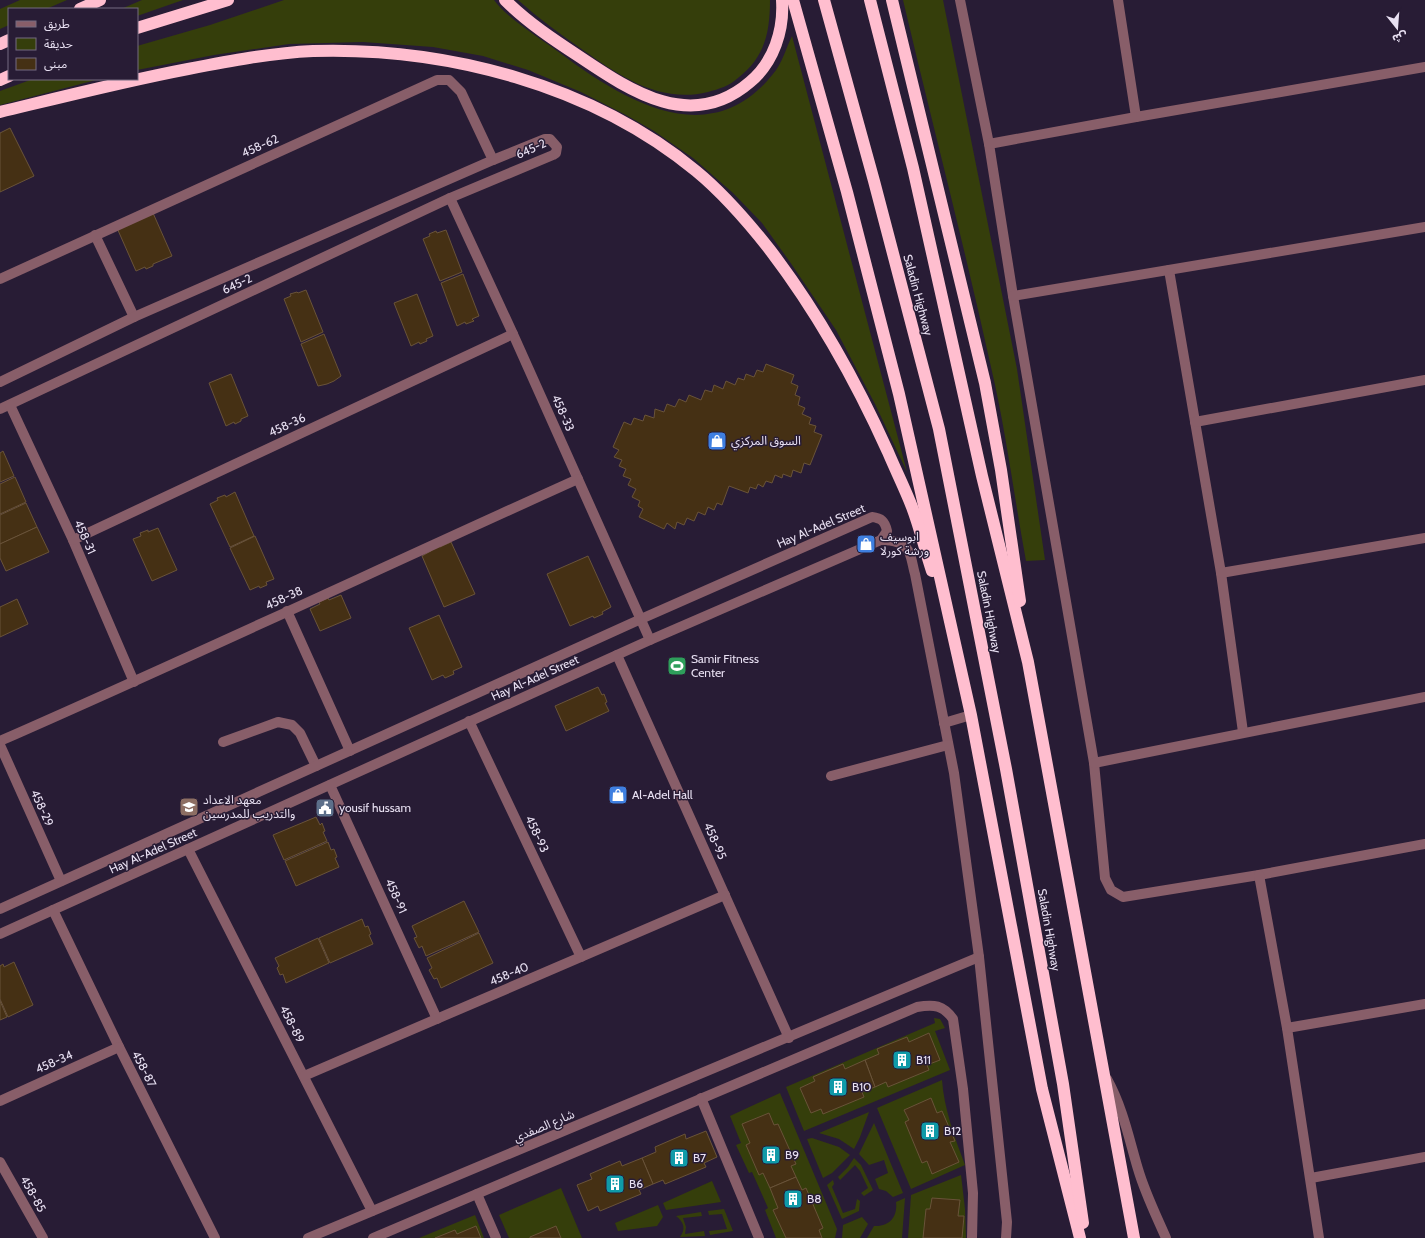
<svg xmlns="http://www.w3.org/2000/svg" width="1425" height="1238" font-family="Cabin,'Noto Sans Arabic',sans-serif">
  <rect width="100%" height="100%" fill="#281c35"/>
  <g fill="#353e0b">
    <polygon points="20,0 67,0 46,9 9,9 9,25 0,29 0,9"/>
    <polygon points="142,0 183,0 137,16 137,9 121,9"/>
    <path d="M284 0H494C509 20 540 38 560 53 623 100 710 154 773 74 782 64 786 48 792 36L907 472 875 404 836 330 790 262 762 223 733 193 693 158 654 131 626 115 581 92 528 70 483 56 433 47 363 42 289 44 214 55 137 70V46L210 25Z"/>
    <path d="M518 0H770C770 32 765 57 738 78 729 86 719 89 708 92 660 104 620 76 583 50 560 34 538 18 518 0Z"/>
    <path d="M903 0H943L1017 369 1045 560 1026 561C1014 496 1006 431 991 367 964 244 932 123 903 0Z"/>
    <polygon points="33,79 100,79 0,105 0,91"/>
    <polygon points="934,1018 940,1019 945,1028 935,1031 950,1070 804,1131 786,1087 935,1023"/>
    <path d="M942 1080C944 1109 955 1138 965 1165L911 1189 877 1108Z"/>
    <polygon points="780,1093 837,1229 835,1238 776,1238 765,1210 768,1208 752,1172 749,1173 736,1145 741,1143 730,1116"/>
    <polygon points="869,1112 860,1137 854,1149 839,1139 819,1133"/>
    <polygon points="874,1123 903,1193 893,1197 886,1191 879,1189 875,1179 888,1173 884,1160 869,1165 859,1154"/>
    <polygon points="812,1138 839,1147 850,1155 832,1173 823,1178 807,1139"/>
    <polygon points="854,1158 861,1165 873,1190 864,1196 861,1193 868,1188 860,1171 855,1165 840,1180 838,1177 848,1167"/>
    <polygon points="961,1175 965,1209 966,1238 908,1238 911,1195"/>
    <polygon points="833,1180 834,1184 832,1187 843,1213 855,1209 857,1199 860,1201 859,1211 842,1219 827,1185"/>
    <polygon points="712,1181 721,1202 666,1210 663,1203"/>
    <polygon points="561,1188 582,1238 509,1238 499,1215"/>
    <path d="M905 1198 902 1238H867L874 1226C889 1227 898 1217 896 1202Z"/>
    <polygon points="658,1205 663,1217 657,1226 618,1231 615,1223"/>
    <polygon points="724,1209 733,1231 710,1235 709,1231 727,1229 722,1214 709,1215 708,1211"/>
    <path d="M701 1212 702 1216 683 1218 686 1227 685 1234 704 1231 705 1236 680 1237C686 1229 684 1222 676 1216Z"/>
    <polygon points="475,1215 484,1238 419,1238"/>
    <polygon points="862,1217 868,1224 860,1238 842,1238 843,1225"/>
  </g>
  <g fill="#453014" stroke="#695339">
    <polygon points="10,128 34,176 0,192 0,133"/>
    <polygon points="153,213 172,256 153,264 153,266 146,269 145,267 136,271 117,228"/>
    <polygon points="446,230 462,272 440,281 423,239 430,236 429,234 436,231 437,233"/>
    <polygon points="463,274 479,316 472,319 474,321 466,324 465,322 457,326 441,283"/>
    <polygon points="306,290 323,332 301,342 284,299 291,296 290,294 297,292 298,293"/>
    <polygon points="417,294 433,336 426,339 427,341 420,344 419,342 411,346 394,303"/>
    <polygon points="324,334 341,376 334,381 327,384 318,386 301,344"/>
    <polygon points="766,364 794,375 791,383 798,386 795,395 800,397 798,405 805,408 802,414 811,418 809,424 816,426 814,432 822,435 810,465 804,463 801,473 793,470 791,477 783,474 782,478 775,475 772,483 766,481 763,487 758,484 756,489 750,487 748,493 729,486 722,505 717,503 714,510 708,507 705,515 698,512 694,521 687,518 684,525 677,522 675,529 667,523 664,529 639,517 643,509 638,506 640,501 632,497 636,489 628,485 631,479 623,476 626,469 619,466 622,460 614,457 619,450 613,447 624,422 631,425 634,418 643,421 645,415 654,418 655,409 664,412 667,404 675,407 679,399 686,402 689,395 701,400 705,390 712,392 714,385 723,389 726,381 735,385 738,378 744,380 746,374 754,377 757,370 763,372"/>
    <polygon points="231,374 248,416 241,419 241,421 235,424 234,422 226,426 209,383"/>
    <polygon points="3,451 14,476 0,482 0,453"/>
    <polygon points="15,477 26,502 0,514 0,484"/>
    <polygon points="235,492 254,536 230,547 210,504 218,500 217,498 225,495 226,497"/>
    <polygon points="26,503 37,527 0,544 0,515"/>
    <polygon points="37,527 49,552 6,571 0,558 0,544"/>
    <polygon points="158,528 177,570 152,581 133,539 141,536 140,533 148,530 148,532"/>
    <polygon points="255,536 274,579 266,582 267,585 260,588 259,586 250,590 230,548"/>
    <polygon points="451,542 475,594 444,607 422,556 431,551 439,544 440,547"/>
    <polygon points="588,556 611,607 602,612 603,614 594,618 593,616 570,626 547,574"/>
    <polygon points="341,595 351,618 320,631 310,609 320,604 319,602 328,598 329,600"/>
    <polygon points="17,599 28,624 0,637 0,607"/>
    <polygon points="439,615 462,667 453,671 454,674 445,678 443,675 432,680 409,628"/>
    <polygon points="598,687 602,695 604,694 607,702 605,703 609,711 566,731 555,706"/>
    <polygon points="316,817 320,825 322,823 325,831 323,832 327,841 284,860 273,835"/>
    <polygon points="328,842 331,850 334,849 337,857 335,858 339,867 296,886 285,861"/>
    <polygon points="464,901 479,932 426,956 422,946 419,948 414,938 417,937 412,926"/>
    <polygon points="362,919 365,927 368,926 371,934 369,935 373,944 330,963 319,938"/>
    <polygon points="479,933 493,963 441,988 437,978 434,979 429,970 432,968 427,958"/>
    <polygon points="318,938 329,963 286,983 283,974 280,975 277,968 279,966 275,958"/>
    <polygon points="14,962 33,1005 8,1017 0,999 0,966 3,964 4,967"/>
    <polygon points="0,1001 7,1017 0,1020"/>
    <polygon points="929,1033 940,1060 927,1065 929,1070 888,1087 886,1082 875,1087 865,1060 879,1054 877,1049 907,1037 909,1042"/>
    <polygon points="865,1060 875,1087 862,1092 864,1097 823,1114 821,1109 811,1113 800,1088 815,1081 813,1077 843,1064 845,1069"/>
    <polygon points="931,1098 937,1113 942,1111 955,1141 950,1142 959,1162 932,1174 927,1161 922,1163 905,1122 909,1120 904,1110"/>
    <polygon points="769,1113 774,1125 778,1124 796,1164 791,1166 796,1177 770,1188 763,1173 759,1175 746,1145 750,1143 742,1124"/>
    <polygon points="706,1131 717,1157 704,1163 706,1167 665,1184 663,1180 653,1184 642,1158 656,1152 655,1147 685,1134 686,1139"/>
    <polygon points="642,1158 653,1184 639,1190 641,1194 600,1211 598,1206 588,1211 577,1185 592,1179 590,1174 620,1161 622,1166"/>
    <polygon points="796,1177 802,1190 806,1188 823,1228 819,1230 822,1238 786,1238 773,1210 778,1208 770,1188"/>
    <polygon points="932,1198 960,1200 958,1216 964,1216 962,1238 923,1238 926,1209 930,1209"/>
    <polygon points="476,1226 481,1238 435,1238 455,1230 457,1234"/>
    <polygon points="556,1226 561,1238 530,1238 530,1237"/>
  </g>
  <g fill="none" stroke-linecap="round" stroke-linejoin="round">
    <g stroke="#885e69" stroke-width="10">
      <polyline points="960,0 989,144 1013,296 1094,763 1105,878 1111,890 1123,897 1259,875 1425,844"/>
      <polyline points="1118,0 1136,117"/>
      <polyline points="989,144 1136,117 1425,67"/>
      <polyline points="450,198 513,334 650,640"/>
      <polyline points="95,235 134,317"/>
      <polyline points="1169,270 1221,573 1243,732"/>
      <polyline points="0,279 437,80 449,80 461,92 493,160"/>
      <polyline points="1013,296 1425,227"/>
      <polyline points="0,382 134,317 493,160 545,139 550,139 557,147 556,153 553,155 450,198 0,409"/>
      <polyline points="10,405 73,540 134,682"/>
      <polyline points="1195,422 1425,380"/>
      <polyline points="73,540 513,334"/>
      <path d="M881 540C891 540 904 542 909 552 912 558 913 568 915 574L954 773 979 957 1007 1222 1006 1238"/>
      <polyline points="1221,573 1425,538"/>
      <polyline points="287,611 350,751"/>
      <polyline points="617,655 789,1038"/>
      <polyline points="469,721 581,957"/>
      <polyline points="944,723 971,715"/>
      <path d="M0 741C194 656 385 566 578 479"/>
      <polyline points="223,742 278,722 292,725 300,733 316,766"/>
      <polyline points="0,745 61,881"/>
      <polyline points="1094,763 1425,697"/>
      <polyline points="831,776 948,745"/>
      <polyline points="330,785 437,1019"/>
      <polyline points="188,849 372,1211"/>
      <polyline points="1259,875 1287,1028 1319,1238"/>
      <path d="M0 909 641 619 872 517C881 518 885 521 887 531L881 540 650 640 0 934"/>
      <polyline points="53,910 119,1047 215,1238"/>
      <polyline points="1287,1028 1425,1004"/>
      <polyline points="304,1076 725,895"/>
      <path d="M1107 1079C1123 1108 1129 1139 1138 1169 1145 1193 1156 1215 1166 1238"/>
      <polyline points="701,1098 759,1238"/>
      <polyline points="0,1101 119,1047"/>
      <polyline points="0,1162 43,1238"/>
      <polyline points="1311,1178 1425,1157"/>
      <polyline points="477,1194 496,1238"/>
      <polyline points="308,1238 979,957"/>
      <path d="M373 1238 917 1007C934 1004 943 1005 953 1019L963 1089 973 1193 972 1238"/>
    </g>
    <g stroke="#ffbecf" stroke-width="12">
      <path d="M505 0C527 22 554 40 580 57 632 92 692 132 750 82 774 62 784 30 782 0"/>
      <polyline points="793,0 847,192 899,394 971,715 1042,1089 1080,1238"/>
      <polyline points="824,0 874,181 939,429 1006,769 1063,1084 1083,1223"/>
      <polyline points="870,0 913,168 982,476 1028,662 1134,1238"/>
      <polyline points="892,0 985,383 1001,470 1020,601"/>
      <polyline points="80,9 100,0"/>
      <polyline points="137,28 228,0"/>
      <polyline points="0,44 9,40"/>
      <polyline points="0,80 9,76"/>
      <path d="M0 112C62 97 125 81 188 69 229 61 271 53 313 51 447 47 592 85 696 171 724 194 748 222 770 250 818 313 856 381 888 452 896 471 905 489 912 507 920 528 925 550 932 571"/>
    </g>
  </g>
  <defs>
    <symbol id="shop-square" viewBox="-11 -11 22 22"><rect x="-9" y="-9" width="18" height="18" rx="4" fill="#3f7fe0" stroke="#281c35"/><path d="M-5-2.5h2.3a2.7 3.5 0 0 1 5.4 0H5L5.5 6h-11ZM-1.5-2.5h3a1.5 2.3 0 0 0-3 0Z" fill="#fff"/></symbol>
    <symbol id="stadium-square" viewBox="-11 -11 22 22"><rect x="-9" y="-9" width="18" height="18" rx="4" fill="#2e9e5b" stroke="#281c35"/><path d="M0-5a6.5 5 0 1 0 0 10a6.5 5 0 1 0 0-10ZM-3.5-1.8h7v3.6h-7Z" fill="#fff"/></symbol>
    <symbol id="school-square" viewBox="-11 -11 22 22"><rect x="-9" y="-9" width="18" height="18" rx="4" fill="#8d6e63" stroke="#281c35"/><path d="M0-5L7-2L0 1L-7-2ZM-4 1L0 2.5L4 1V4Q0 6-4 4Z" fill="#fff"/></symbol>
    <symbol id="civic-square" viewBox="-11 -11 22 22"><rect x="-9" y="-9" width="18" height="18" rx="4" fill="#5c6f8a" stroke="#281c35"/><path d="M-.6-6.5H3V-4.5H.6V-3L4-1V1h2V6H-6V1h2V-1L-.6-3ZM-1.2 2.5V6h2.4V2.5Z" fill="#fff"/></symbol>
    <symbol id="building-square" viewBox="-11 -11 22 22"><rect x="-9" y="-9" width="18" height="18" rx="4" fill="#0f9aa8" stroke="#281c35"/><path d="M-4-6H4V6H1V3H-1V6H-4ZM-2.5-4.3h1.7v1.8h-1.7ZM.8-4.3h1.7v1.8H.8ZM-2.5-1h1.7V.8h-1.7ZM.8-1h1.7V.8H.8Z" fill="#fff"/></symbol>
  </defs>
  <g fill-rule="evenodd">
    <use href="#shop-square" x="706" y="430" width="22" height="22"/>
    <use href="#shop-square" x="855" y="533" width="22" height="22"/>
    <use href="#stadium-square" x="666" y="655" width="22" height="22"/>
    <use href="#shop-square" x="607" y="784" width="22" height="22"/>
    <use href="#school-square" x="178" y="796" width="22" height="22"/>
    <use href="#civic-square" x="314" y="797" width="22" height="22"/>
    <use href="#building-square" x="891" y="1049" width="22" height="22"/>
    <use href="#building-square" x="827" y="1076" width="22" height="22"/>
    <use href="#building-square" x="919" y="1120" width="22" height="22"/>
    <use href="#building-square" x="760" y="1144" width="22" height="22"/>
    <use href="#building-square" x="668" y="1147" width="22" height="22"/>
    <use href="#building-square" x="604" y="1173" width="22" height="22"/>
    <use href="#building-square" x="782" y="1188" width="22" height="22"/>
  </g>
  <g text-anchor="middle" stroke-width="3" stroke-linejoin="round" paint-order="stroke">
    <g font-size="12" fill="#e8e0f2" stroke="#281c35">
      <text transform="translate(260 146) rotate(-24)" y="4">458-62</text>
      <text transform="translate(531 149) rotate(-24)" y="4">645-2</text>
      <text transform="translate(237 284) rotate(-25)" y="4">645-2</text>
      <text transform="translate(918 295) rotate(75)" y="4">Saladin Highway</text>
      <text transform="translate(563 413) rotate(66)" y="4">458-33</text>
      <text transform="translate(287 425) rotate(-25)" y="4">458-36</text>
      <text transform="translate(821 526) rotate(-23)" y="4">Hay Al-Adel Street</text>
      <text transform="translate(85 537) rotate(66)" y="4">458-31</text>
      <text transform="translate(284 598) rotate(-25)" y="4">458-38</text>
      <text transform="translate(989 612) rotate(79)" y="4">Saladin Highway</text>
      <text transform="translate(535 678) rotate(-24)" y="4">Hay Al-Adel Street</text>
      <text transform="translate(42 808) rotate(66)" y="4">458-29</text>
      <text transform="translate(537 834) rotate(65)" y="4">458-93</text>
      <text transform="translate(715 841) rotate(66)" y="4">458-95</text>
      <text transform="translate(153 851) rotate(-24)" y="4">Hay Al-Adel Street</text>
      <text transform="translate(396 896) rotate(66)" y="4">458-91</text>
      <text transform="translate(1049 930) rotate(80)" y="4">Saladin Highway</text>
      <text transform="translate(509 974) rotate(-23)" y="4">458-40</text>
      <text transform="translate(292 1024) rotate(63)" y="4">458-89</text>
      <text transform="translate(54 1062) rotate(-24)" y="4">458-34</text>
      <text transform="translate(144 1069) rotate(63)" y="4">458-87</text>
      <text transform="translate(544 1126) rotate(-23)" y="4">شارع الصفدي</text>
      <text transform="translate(33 1194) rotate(61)" y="4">458-85</text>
    </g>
    <g font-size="12" fill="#e8e0f2" stroke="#281c35" text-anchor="start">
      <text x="731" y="445">السوق المركزي</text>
      <text x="880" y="541">ابوسيف<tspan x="880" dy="14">ورشة كورلا</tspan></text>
      <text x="691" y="663">Samir Fitness<tspan x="691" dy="14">Center</tspan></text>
      <text x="632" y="799">Al-Adel Hall</text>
      <text x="203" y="804">معهد الاعداد<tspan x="203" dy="14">والتدريب للمدرسين</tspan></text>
      <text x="339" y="812">yousif hussam</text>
      <text x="916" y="1064">B11</text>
      <text x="852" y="1091">B10</text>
      <text x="944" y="1135">B12</text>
      <text x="785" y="1159">B9</text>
      <text x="693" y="1162">B7</text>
      <text x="629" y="1188">B6</text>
      <text x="807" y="1203">B8</text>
    </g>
  </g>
  <rect x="8" y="8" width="130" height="72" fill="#281c35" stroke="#756a81"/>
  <rect x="16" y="21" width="20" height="6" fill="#885e69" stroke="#756a81"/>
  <text x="44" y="28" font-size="12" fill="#e8e0f2">طريق</text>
  <rect x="16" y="38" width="20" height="12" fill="#353e0b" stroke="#756a81"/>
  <text x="44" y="48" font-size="12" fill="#e8e0f2">حديقة</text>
  <rect x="16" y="58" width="20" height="12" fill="#453014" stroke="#756a81"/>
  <text x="44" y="68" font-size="12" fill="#e8e0f2">مبنى</text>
  <g transform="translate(1397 28) rotate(163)" stroke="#281c35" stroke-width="3" paint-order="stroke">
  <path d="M0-3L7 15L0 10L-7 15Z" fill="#e8e0f2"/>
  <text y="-6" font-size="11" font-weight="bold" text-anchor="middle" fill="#e8e0f2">ش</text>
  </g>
</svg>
